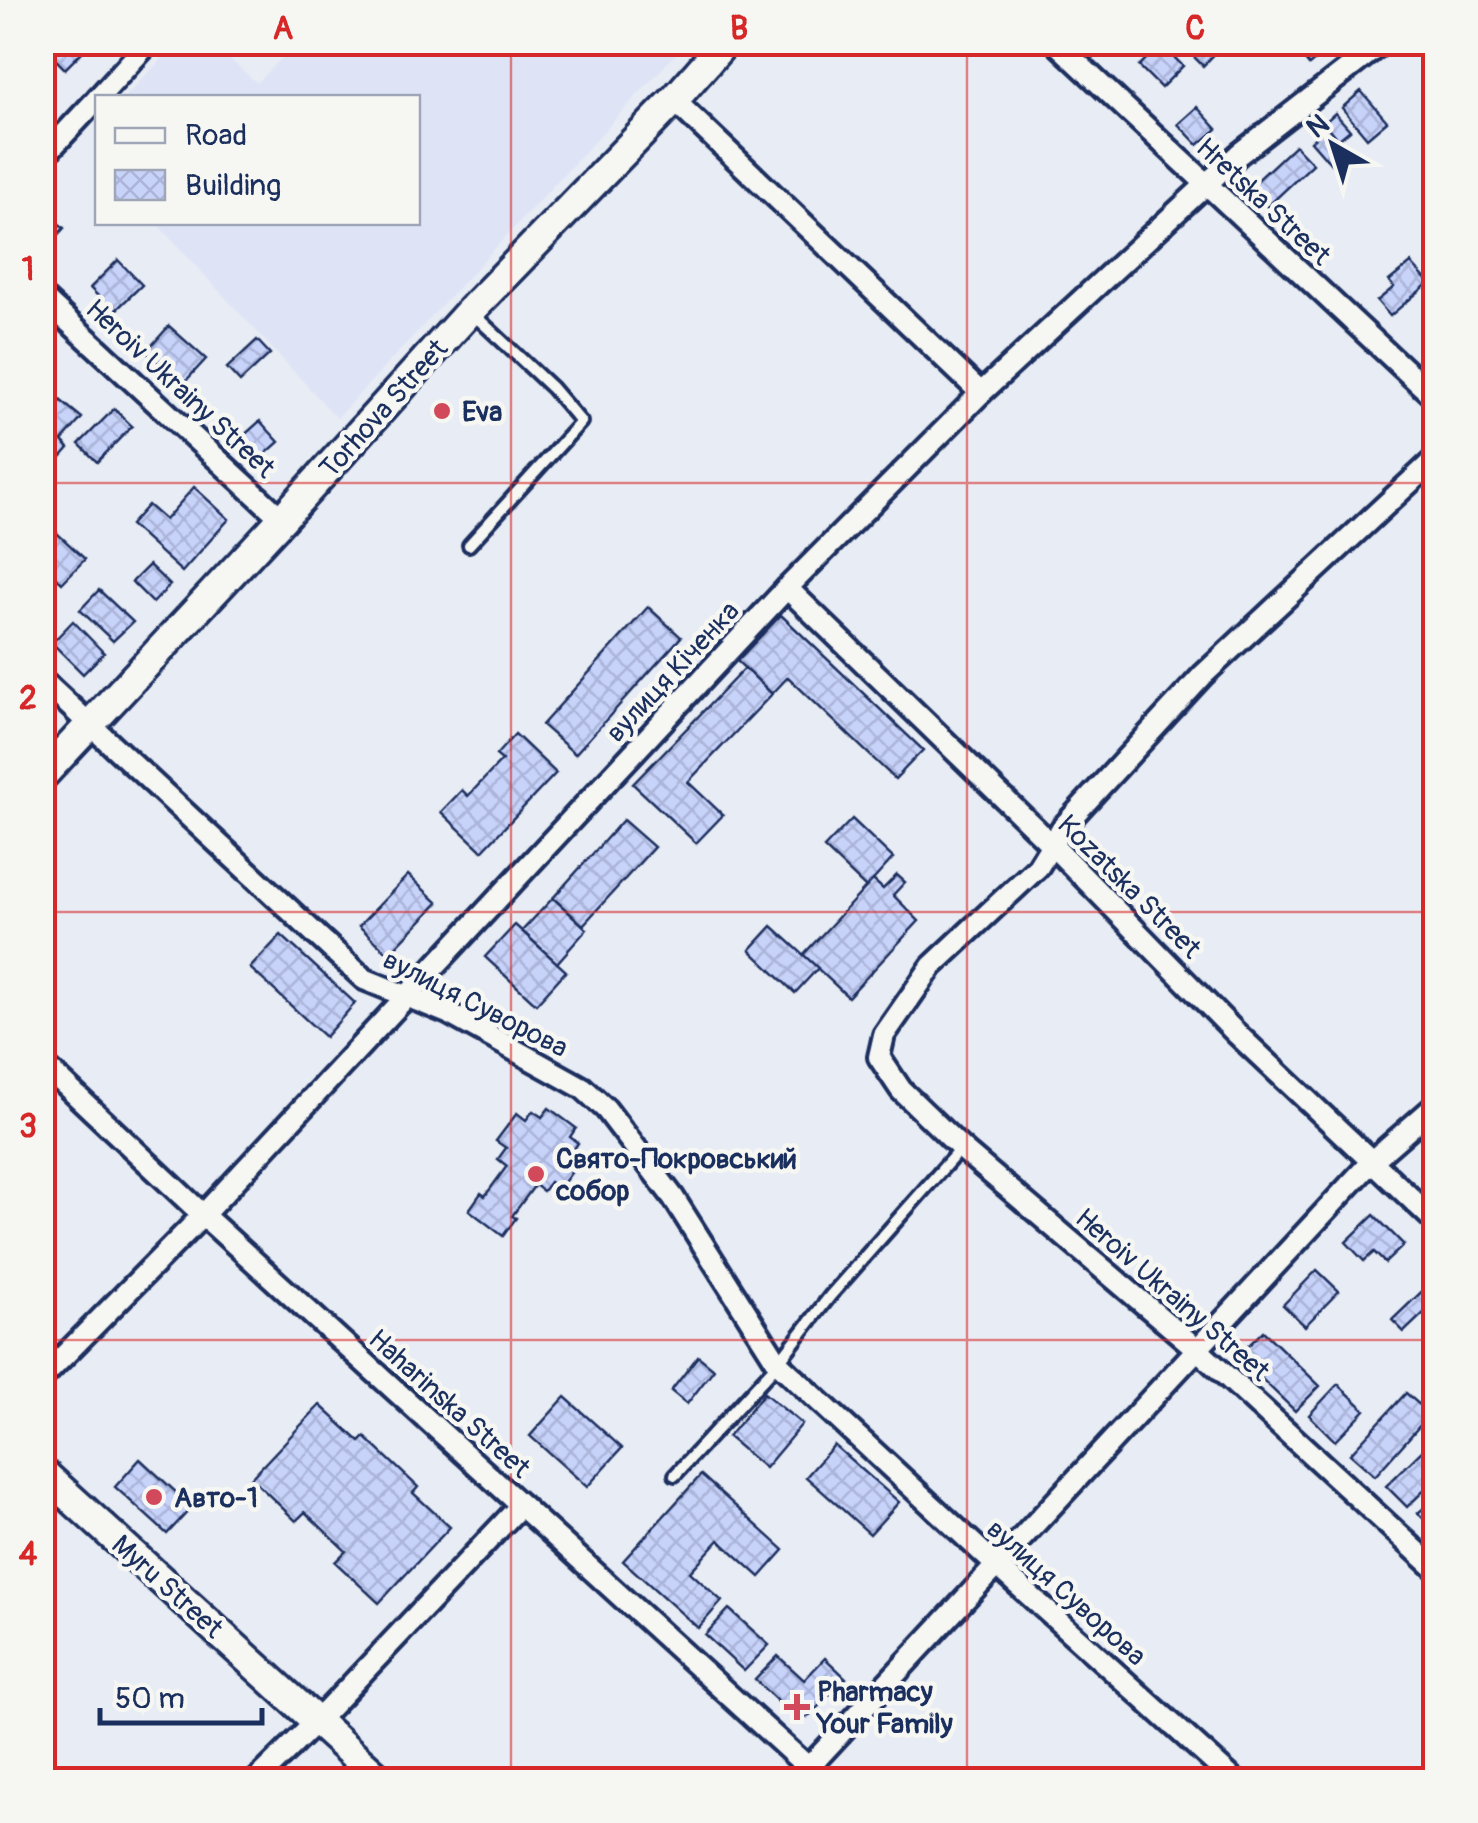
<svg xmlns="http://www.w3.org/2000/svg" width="1478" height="1823" font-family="Pangolin,sans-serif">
  <defs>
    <pattern id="building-cross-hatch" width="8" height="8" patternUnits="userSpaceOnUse" patternTransform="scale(2.5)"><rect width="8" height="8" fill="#c8d3fa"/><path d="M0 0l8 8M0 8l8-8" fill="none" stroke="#abb5d9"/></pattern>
  </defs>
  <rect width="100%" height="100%" fill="#e8ecf4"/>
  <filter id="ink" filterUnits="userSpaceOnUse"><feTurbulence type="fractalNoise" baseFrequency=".01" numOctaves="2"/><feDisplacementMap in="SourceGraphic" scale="20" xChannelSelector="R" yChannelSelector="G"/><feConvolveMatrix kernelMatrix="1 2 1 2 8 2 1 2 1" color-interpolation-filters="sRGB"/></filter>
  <g filter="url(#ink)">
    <polygon fill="#dee4f6" points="681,43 684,45 337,418 156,223 418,222 418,98 125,97 177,43 211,43 257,83 297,43"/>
    <g fill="url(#building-cross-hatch)" stroke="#1b2f5e" stroke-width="2.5">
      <polygon points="50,42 92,42 65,69 44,48"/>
      <polygon points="1199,42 1226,42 1203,66 1189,52"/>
      <polygon points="1290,42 1324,42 1329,48 1309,65"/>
      <polygon points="1429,42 1436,42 1436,75 1417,53"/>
      <polygon points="1161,44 1183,66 1161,88 1139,66"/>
      <polygon points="1361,91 1387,121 1367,138 1342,108"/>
      <polygon points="1197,107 1217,129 1198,145 1178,124"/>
      <polygon points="1335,113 1350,130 1338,140 1324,123"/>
      <polygon points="1323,130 1343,153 1331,164 1311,141"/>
      <polygon points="1295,145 1313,164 1267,207 1249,188"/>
      <polygon points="42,209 64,228 42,252"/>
      <polygon points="118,260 142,285 114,312 90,288"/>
      <polygon points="1411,263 1429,283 1390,316 1377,301 1394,287 1389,281"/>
      <polygon points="169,326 206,359 182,385 146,352"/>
      <polygon points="257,340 270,354 240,382 227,368"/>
      <polygon points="60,400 82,418 62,441 69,448 45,475 42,473 42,420"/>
      <polygon points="114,409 132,426 97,462 79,444"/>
      <polygon points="260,421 279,442 261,458 242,437"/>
      <polygon points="194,487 229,519 182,572 130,525 148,505 165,520"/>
      <polygon points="46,523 85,559 62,583 42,564 42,527"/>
      <polygon points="149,565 170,585 153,603 132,582"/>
      <polygon points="99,590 133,622 113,641 80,610"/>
      <polygon points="648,607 681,637 575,754 542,725"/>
      <polygon points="781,615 923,750 895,779 788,677 772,694 737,661"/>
      <polygon points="73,621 104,653 83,674 52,643"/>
      <polygon points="745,668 772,694 688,782 723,815 696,843 633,784"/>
      <polygon points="515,734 556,773 482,851 441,812 462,790 468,796 502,760 496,755"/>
      <polygon points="852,819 893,858 866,888 824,848"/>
      <polygon points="623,820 654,847 583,925 553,898"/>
      <polygon points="408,875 438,903 389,954 359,926"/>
      <polygon points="897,875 905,882 893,895 919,921 848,997 803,955 873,880 883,889"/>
      <polygon points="553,898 587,929 557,963 522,931"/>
      <polygon points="515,925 566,971 536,1004 485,957"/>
      <polygon points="772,926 818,968 795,993 750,950"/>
      <polygon points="281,935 355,1003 325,1037 250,968"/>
      <polygon points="549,1108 576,1128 570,1137 578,1143 572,1152 582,1158 559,1189 550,1182 543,1191 535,1185 512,1216 516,1218 503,1236 469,1210 481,1193 485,1196 507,1166 498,1159 506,1148 496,1141 517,1113 526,1120 533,1111 542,1117"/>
      <polygon points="1374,1215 1404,1245 1385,1263 1374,1252 1364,1261 1346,1242"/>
      <polygon points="1317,1270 1339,1291 1305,1326 1283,1305"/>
      <polygon points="1436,1278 1436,1317 1428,1309 1404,1332 1392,1320"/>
      <polygon points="1263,1331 1320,1386 1295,1411 1238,1356"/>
      <polygon points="698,1356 714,1369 687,1404 671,1391"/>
      <polygon points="1338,1384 1365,1410 1335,1441 1309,1415"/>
      <polygon points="764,1393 802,1424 765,1468 728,1437"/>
      <polygon points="1406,1393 1430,1414 1375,1476 1350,1454"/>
      <polygon points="565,1397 622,1448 587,1487 530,1436"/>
      <polygon points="320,1405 360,1442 365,1437 418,1487 413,1493 450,1527 379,1603 335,1562 346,1551 305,1512 296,1521 251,1478"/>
      <polygon points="1431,1442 1436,1447 1436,1479 1407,1507 1386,1486"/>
      <polygon points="834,1445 899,1502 870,1534 806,1477"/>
      <polygon points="140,1459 192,1507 167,1534 115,1487"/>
      <polygon points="701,1475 784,1550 760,1577 719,1540 690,1572 722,1601 698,1628 623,1561"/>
      <polygon points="1436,1497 1436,1532 1418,1513"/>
      <polygon points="729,1609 769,1645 744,1671 705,1635"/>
      <polygon points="778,1656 804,1680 825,1658 846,1678 808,1717 797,1720 755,1680"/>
    </g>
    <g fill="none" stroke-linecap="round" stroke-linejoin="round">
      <defs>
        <g id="service">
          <polyline points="469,545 581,422 552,388 471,312"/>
          <polyline points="675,1475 778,1363 830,1296 961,1148"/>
        </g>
        <g id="minor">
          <polyline points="1055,42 1436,399"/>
          <polyline points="98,98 149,42"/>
          <polyline points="674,100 981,393"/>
          <polyline points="42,158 98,98"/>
          <polyline points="42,297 282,519"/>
          <polyline points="1436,458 1203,675 1062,828 1038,867 932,966 884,1035 879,1057 901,1090 961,1148 1198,1350 1436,1569"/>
          <polyline points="787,588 1052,845 1236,1033 1436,1222"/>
          <polyline points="42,680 364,979 448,1013 583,1088 606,1109 673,1197 778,1363 997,1566 1234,1780"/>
          <polyline points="42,1063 203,1215 822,1780"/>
          <polyline points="42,1378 203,1215 787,588 981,393 1239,154 1383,42"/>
          <polyline points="257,1780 317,1721 521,1505"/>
          <polyline points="797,1780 1372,1161 1436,1105"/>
        </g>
        <g id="secondary">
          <polyline points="42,776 282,519 470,311 674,100 725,42"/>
          <polyline points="42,1472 381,1780"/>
        </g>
      </defs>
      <use href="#service" stroke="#1b2f5e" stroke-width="18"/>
      <use href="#minor" stroke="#1b2f5e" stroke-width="28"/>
      <use href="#secondary" stroke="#1b2f5e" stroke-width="35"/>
      <use href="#service" stroke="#f6f6f2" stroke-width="10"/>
      <use href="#minor" stroke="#f6f6f2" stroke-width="20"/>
      <use href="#secondary" stroke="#f6f6f2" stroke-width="28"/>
    </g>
  </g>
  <path fill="none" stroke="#d62828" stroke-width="2.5" stroke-opacity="0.55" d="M511 42V1780M967 42V1780M42 483H1436M42 912H1436M42 1340H1436"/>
  <g fill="#d1495b" stroke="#f6f6f2" stroke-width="4">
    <circle cx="442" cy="411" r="10"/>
    <circle cx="536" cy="1174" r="10"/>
    <circle cx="154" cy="1497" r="10"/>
    <path d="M792 1692h10v10h10v10h-10v10h-10v-10h-10v-10h10z"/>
  </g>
  <g text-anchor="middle" stroke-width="9" stroke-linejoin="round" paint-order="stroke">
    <g font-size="28" fill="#1b2f5e" stroke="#f6f6f2">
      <text transform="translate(1264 201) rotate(43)" y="10">Hretska Street</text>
      <text transform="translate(181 388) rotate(43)" y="10">Heroiv Ukrainy Street</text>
      <text transform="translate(383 408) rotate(-48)" y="10">Torhova Street</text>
      <text transform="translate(672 671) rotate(-47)" y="10">вулиця Кіченка</text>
      <text transform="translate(1130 886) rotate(45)" y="10">Kozatska Street</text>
      <text transform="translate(476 1003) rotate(27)" y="10">вулиця Суворова</text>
      <text transform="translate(1173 1294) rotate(41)" y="10">Heroiv Ukrainy Street</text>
      <text transform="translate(450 1403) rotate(42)" y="10">Haharinska Street</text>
      <text transform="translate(168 1586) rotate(42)" y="10">Myru Street</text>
      <text transform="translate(1067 1592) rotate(42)" y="10">вулиця Суворова</text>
    </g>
    <g font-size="28" font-weight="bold" fill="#1b2f5e" stroke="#f6f6f2" text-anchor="start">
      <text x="462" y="421">Eva</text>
      <text x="556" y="1168">Свято-Покровський<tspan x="556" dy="32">собор</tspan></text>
      <text x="174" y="1507">Авто-1</text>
      <text x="817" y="1701">Pharmacy<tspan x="817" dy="32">Your Family</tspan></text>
    </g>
  </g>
  <rect width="1478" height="1823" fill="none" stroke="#f6f6f2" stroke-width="110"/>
  <rect x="95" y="95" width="325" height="130" fill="#f6f6f2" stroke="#9ea6b7" stroke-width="2.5"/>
  <rect x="115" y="128" width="50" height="15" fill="#f6f6f2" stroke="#9ea6b7" stroke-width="2.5"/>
  <text x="185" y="145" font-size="30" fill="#1b2f5e">Road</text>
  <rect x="115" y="170" width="50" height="30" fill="url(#building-cross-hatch)" stroke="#9ea6b7" stroke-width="2.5"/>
  <text x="185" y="195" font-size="30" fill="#1b2f5e">Building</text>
  <g transform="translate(1333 145) rotate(321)" stroke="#f6f6f2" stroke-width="8" paint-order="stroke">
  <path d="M0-8L18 38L0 25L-18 38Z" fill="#1b2f5e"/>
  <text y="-15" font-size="28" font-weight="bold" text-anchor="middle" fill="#1b2f5e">N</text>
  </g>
  <path d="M100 1708v15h162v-15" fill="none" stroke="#1b2f5e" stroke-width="5"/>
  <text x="115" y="1708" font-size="30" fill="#1b2f5e" stroke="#f6f6f2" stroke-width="8" paint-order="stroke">50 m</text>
  <rect x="55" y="55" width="1368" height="1713" fill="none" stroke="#d62828" stroke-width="4"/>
  <g font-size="32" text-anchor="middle" font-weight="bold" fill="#d62828">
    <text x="283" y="39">A</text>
    <text x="739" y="39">B</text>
    <text x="1195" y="39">C</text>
    <text x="28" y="280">1</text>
    <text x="28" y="709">2</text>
    <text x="28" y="1137">3</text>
    <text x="28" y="1565">4</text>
  </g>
</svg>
